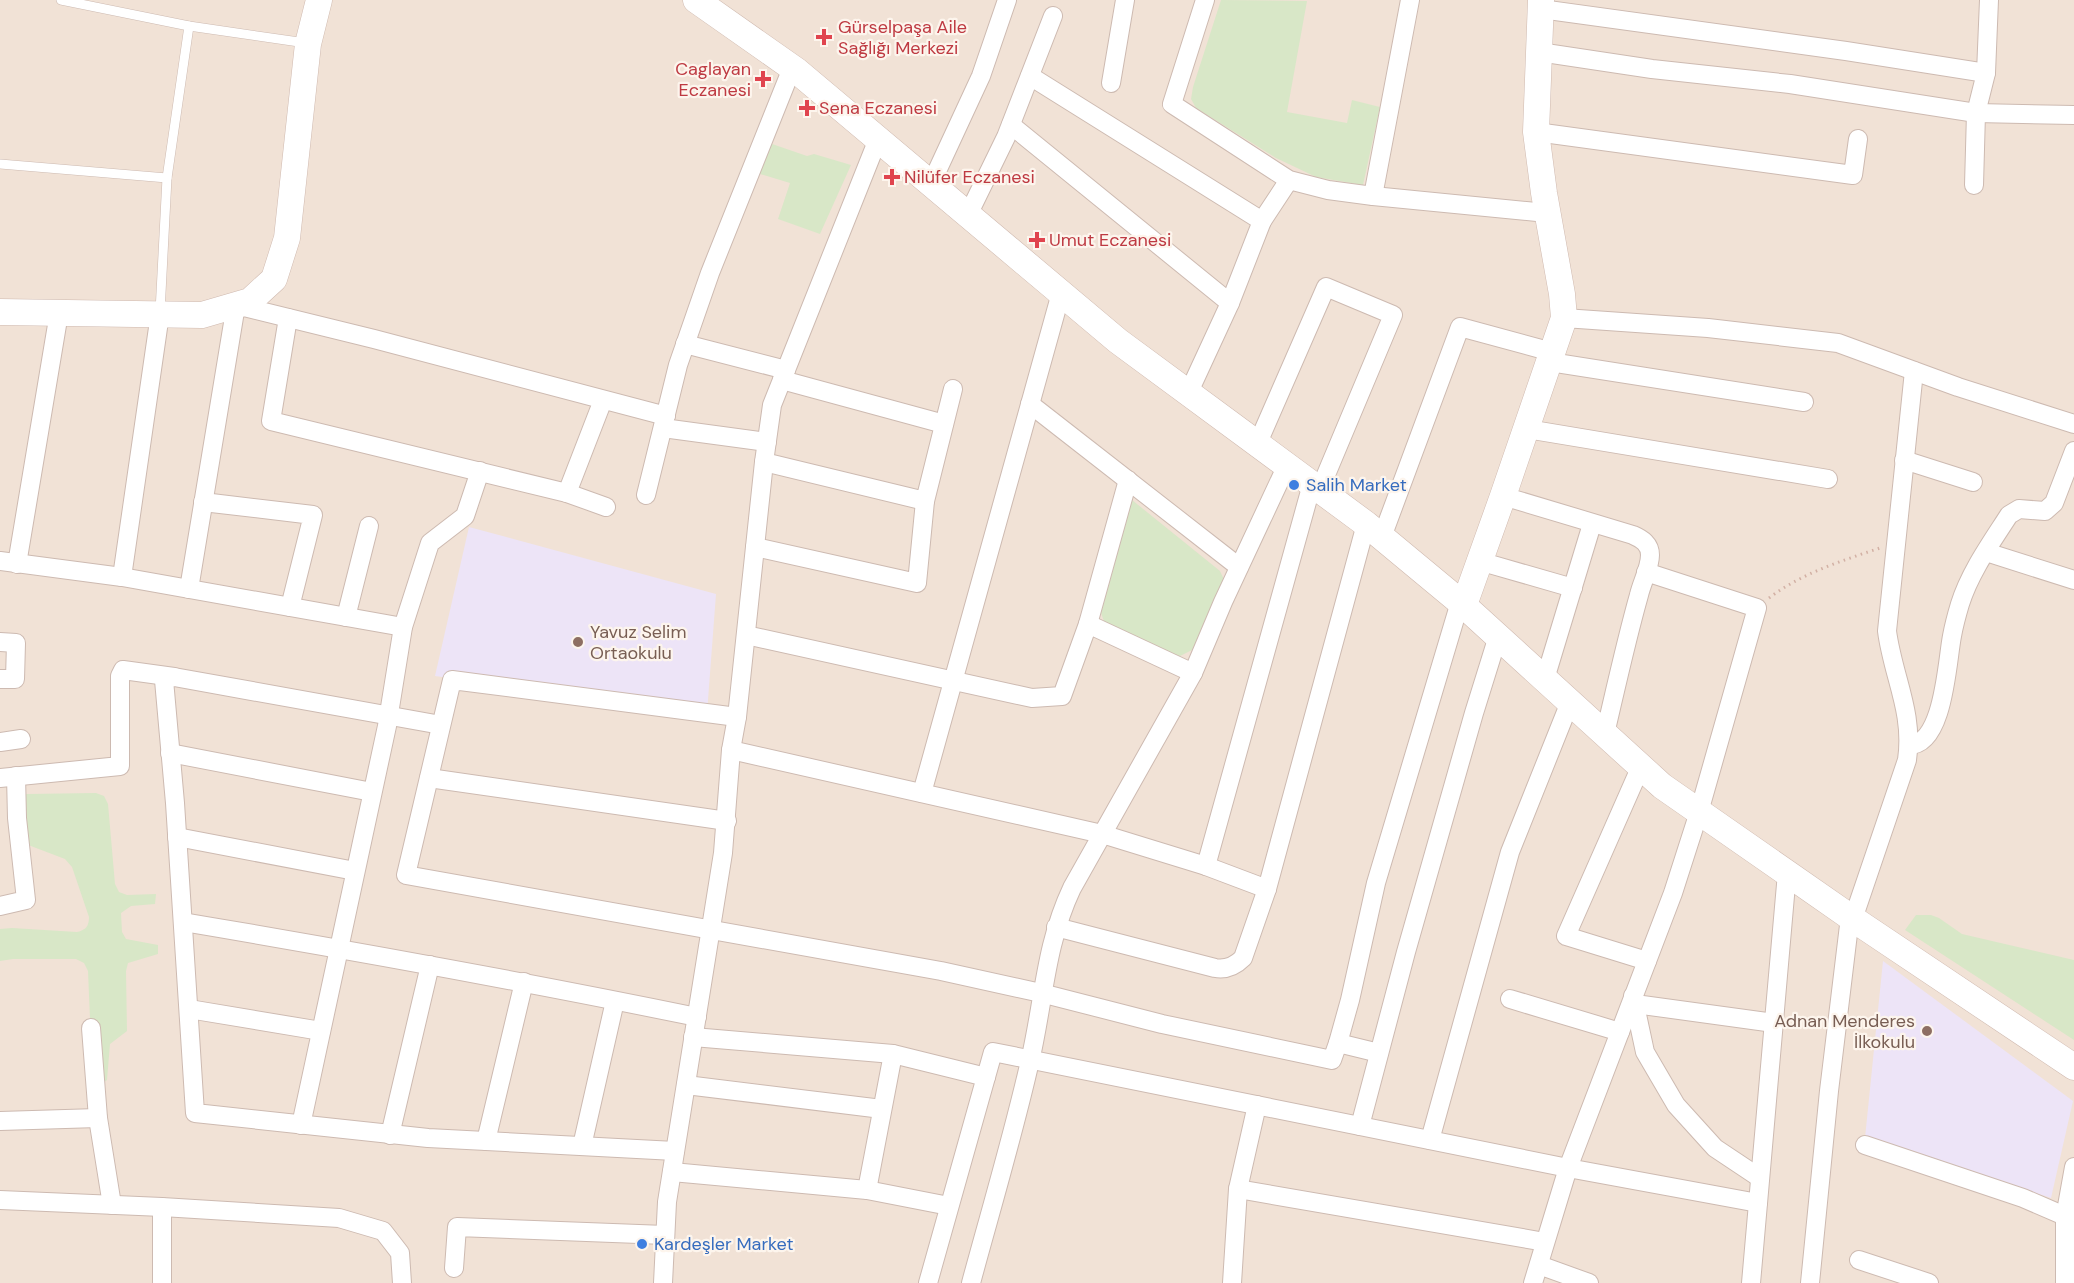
<svg xmlns="http://www.w3.org/2000/svg" width="2074" height="1283" font-family="'DM Sans',sans-serif">
  <rect width="100%" height="100%" fill="#faf0e7"/>
  <rect fill="#f1e2d6" x="0" y="0" width="2074" height="1283"/>
  <g fill="#ede4f7">
    <polygon points="469,527 716,594 707,713 435,676"/>
    <polygon points="1883,961 2073,1101 2051,1198 1865,1138"/>
  </g>
  <g fill="#d8e7c7">
    <polygon points="1221,0 1307,1 1287,112 1347,123 1352,100 1380,107 1363,185 1316,177 1276,158 1196,108 1191,99 1193,87"/>
    <polygon points="758,139 807,156 814,154 851,165 820,234 778,219 790,183 750,171"/>
    <polygon points="1132,500 1220,571 1227,586 1196,648 1178,657 1105,624 1101,613"/>
    <path d="M96 793 104 796 108 804 115 884 119 892 127 895 156 894 155 904 131 906 121 913 122 932 126 939 158 945V954L128 963 126 971 127 1031 110 1044 107 1080 93 1090 88 971 84 963 76 959H13L0 961V929L12 928 77 932C86 930 89 926 89 917L72 867 65 859 23 843 20 796 27 794Z"/>
    <polygon points="1916,915 1931,915 1939,918 1962,934 2074,960 2074,1040 1905,930"/>
  </g>
  <g fill="none" stroke-linecap="round" stroke-linejoin="round">
    <defs>
      <g id="lane">
        <polyline points="61,0 189,26 306,43"/>
        <polyline points="0,164 167,178"/>
        <polyline points="160,312 167,178 189,26"/>
      </g>
      <g id="street">
        <polyline points="1205,0 1172,104 1289,180 1328,190 1373,196 1547,213"/>
        <polyline points="1541,9 1846,51 1986,73"/>
        <polyline points="1539,52 1652,69 1790,84 1976,113 2074,115"/>
        <polyline points="1030,76 1262,221 1230,303 1188,394"/>
        <polyline points="1111,83 1125,0"/>
        <polyline points="1011,125 1230,303"/>
        <polyline points="1536,132 1853,175 1858,139"/>
        <polyline points="931,184 981,76 1007,0"/>
        <polyline points="1974,185 1976,113 1986,73 1989,0"/>
        <polyline points="1373,196 1410,0"/>
        <polyline points="968,215 1006,137 1053,16"/>
        <polyline points="1262,221 1289,180"/>
        <polyline points="288,318 271,421 567,493 606,507"/>
        <polyline points="1564,318 1708,328 1838,343 1958,387 2074,424"/>
        <polyline points="685,344 786,370"/>
        <polyline points="1550,362 1804,402"/>
        <polyline points="782,380 944,424"/>
        <polyline points="1030,404 1239,567"/>
        <polyline points="663,428 767,442"/>
        <polyline points="1527,429 1828,479"/>
        <polyline points="1257,445 1326,287 1393,315 1320,489"/>
        <polyline points="1904,460 1973,482"/>
        <polyline points="764,462 925,501 953,389"/>
        <polyline points="567,493 603,400"/>
        <polyline points="646,495 678,365 710,273 792,68"/>
        <path d="M1503 496 1633 535C1642 539 1650 544 1650 555 1650 568 1642 582 1639 595 1626 641 1616 687 1605 734"/>
        <polyline points="203,502 313,515 290,607"/>
        <polyline points="1382,537 1460,327 1552,352"/>
        <polyline points="755,547 917,583 925,501"/>
        <polyline points="1986,552 2074,580"/>
        <polyline points="0,561 122,577 403,627"/>
        <polyline points="1479,561 1573,588"/>
        <polyline points="17,564 59,313"/>
        <polyline points="122,577 160,314"/>
        <polyline points="189,589 236,305 374,339 666,416"/>
        <polyline points="346,617 369,526"/>
        <polyline points="1088,624 1128,480"/>
        <polyline points="746,635 1032,698 1062,696 1088,624 1193,673"/>
        <polyline points="0,642 16,643 15,679 0,679"/>
        <polyline points="1545,679 1592,524"/>
        <polyline points="737,717 452,680 406,875 941,971 1041,993 1162,1024 1332,1060 1338,1043"/>
        <polyline points="441,725 174,677 164,680 175,803 195,1113 428,1138 675,1151"/>
        <polyline points="0,742 21,739"/>
        <path d="M1909 745C1944 745 1947 661 1952 636 1954 625 1957 614 1960 604 1970 572 1991 543 2009 515L2019 509 2045 511 2054 503 2074 451"/>
        <polyline points="731,750 1102,834 1206,866 1267,889 1366,524"/>
        <polyline points="170,753 372,792"/>
        <polyline points="1641,766 1566,936 1647,961"/>
        <polyline points="0,778 120,766 120,676 123,670 174,677"/>
        <polyline points="429,778 727,821"/>
        <polyline points="922,793 1061,293"/>
        <polyline points="177,837 355,871"/>
        <polyline points="1206,866 1312,484"/>
        <polyline points="0,906 26,900 17,818 16,776"/>
        <path d="M1853 919 1907 760C1914 712 1893 677 1887 631L1914 371"/>
        <path d="M183 922C355 951 526 982 697 1017"/>
        <path d="M1056 927 1215 968C1226 970 1235 966 1243 958L1267 889"/>
        <polyline points="1633,996 1645,1052 1676,1105 1715,1148 1760,1178"/>
        <polyline points="1510,999 1620,1032"/>
        <polyline points="1635,1004 1774,1023"/>
        <polyline points="189,1009 321,1031"/>
        <polyline points="91,1028 98,1118 112,1205"/>
        <polyline points="693,1037 893,1054 986,1077"/>
        <polyline points="1379,1053 1338,1043 1350,1000 1376,883 1460,602"/>
        <polyline points="686,1085 882,1109"/>
        <polyline points="0,1121 98,1118"/>
        <polyline points="301,1125 387,726 403,627 430,543 465,516 480,471"/>
        <polyline points="1360,1126 1406,952 1474,713 1498,636"/>
        <polyline points="390,1135 430,965"/>
        <polyline points="1430,1140 1510,852 1570,702"/>
        <polyline points="486,1141 524,982"/>
        <polyline points="1865,1145 2023,1198 2074,1220"/>
        <polyline points="582,1146 615,1001"/>
        <polyline points="672,1172 867,1190 949,1206"/>
        <polyline points="1238,1189 1257,1105"/>
        <polyline points="867,1190 893,1054"/>
        <polyline points="0,1200 162,1207 339,1218 383,1231 400,1253 402,1283"/>
        <polyline points="1859,1260 1929,1283"/>
        <polyline points="1539,1265 1589,1283"/>
        <polyline points="454,1268 457,1227 665,1235"/>
        <polyline points="162,1283 162,1207"/>
        <polyline points="663,1283 667,1202 723,853 731,750 737,717 764,462 772,405 878,139"/>
        <polyline points="928,1283 993,1052 1568,1168 1758,1203"/>
        <path d="M971 1283C991 1209 1013 1136 1030 1061 1044 1001 1045 945 1072 888L1193 673 1223 602 1287 465"/>
        <polyline points="1232,1283 1238,1189 1545,1242"/>
        <polyline points="1533,1283 1568,1168 1673,893 1699,812 1757,608 1646,572"/>
        <polyline points="1751,1283 1787,873"/>
        <polyline points="1810,1283 1829,1091 1850,917"/>
        <polyline points="2065,1283 2065,1217 2074,1167"/>
      </g>
      <g id="secondary">
        <polyline points="696,0 797,71 1118,341 1366,524 1460,602 1662,786 1853,919 2074,1067"/>
        <polyline points="0,312 202,315 250,301 274,279 287,238 308,44 319,0"/>
        <polyline points="1464,605 1503,496 1564,318 1562,294 1544,193 1536,132 1541,0"/>
      </g>
    </defs>
    <use href="#lane" stroke="#cdbab1" stroke-width="10"/>
    <use href="#street" stroke="#cdbab1" stroke-width="20"/>
    <use href="#secondary" stroke="#cfb9af" stroke-width="27"/>
    <path stroke="#d2b0a4" stroke-width="3" stroke-dasharray="1.5 4.5" stroke-linecap="butt" d="M1769 598C1802 573 1841 561 1880 548"/>
    <use href="#lane" stroke="#fff" stroke-width="9"/>
    <use href="#street" stroke="#fff" stroke-width="18"/>
    <use href="#secondary" stroke="#fff" stroke-width="26"/>
  </g>
  <g fill="#e0444e" stroke="#fdf5ed" stroke-width="2">
    <path d="M821 28h6v6h6v6h-6v6h-6v-6h-6v-6h6z"/>
    <path d="M760 70h6v6h6v6h-6v6h-6v-6h-6v-6h6z"/>
    <path d="M804 99h6v6h6v6h-6v6h-6v-6h-6v-6h6z"/>
    <path d="M889 168h6v6h6v6h-6v6h-6v-6h-6v-6h6z"/>
    <path d="M1034 231h6v6h6v6h-6v6h-6v-6h-6v-6h6z"/>
  </g>
  <g fill="#3f7fe0" stroke="#fdf5ed" stroke-width="2">
    <circle cx="1294" cy="485" r="6"/>
    <circle cx="642" cy="1244" r="6"/>
  </g>
  <g fill="#8d6e63" stroke="#fdf5ed" stroke-width="2">
    <circle cx="578" cy="642" r="6"/>
    <circle cx="1927" cy="1031" r="6"/>
  </g>
  <g text-anchor="middle" stroke-width="4.5" stroke-linejoin="round" paint-order="stroke">
    <g font-size="18" fill="#be3a42" stroke="#fdf5ed" text-anchor="start">
      <text x="838" y="33">Gürselpaşa Aile<tspan x="838" dy="21">Sağlığı Merkezi</tspan></text>
      <text x="751" y="75" text-anchor="end">Caglayan<tspan x="751" dy="21">Eczanesi</tspan></text>
      <text x="819" y="114">Sena Eczanesi</text>
      <text x="904" y="183">Nilüfer Eczanesi</text>
      <text x="1049" y="246">Umut Eczanesi</text>
    </g>
    <g font-size="18" fill="#366cbe" stroke="#fdf5ed" text-anchor="start">
      <text x="1306" y="491">Salih Market</text>
      <text x="654" y="1250">Kardeşler Market</text>
    </g>
    <g font-size="18" fill="#785e54" stroke="#fdf5ed" text-anchor="start">
      <text x="590" y="638">Yavuz Selim<tspan x="590" dy="21">Ortaokulu</tspan></text>
      <text x="1915" y="1027" text-anchor="end">Adnan Menderes<tspan x="1915" dy="21">İlkokulu</tspan></text>
    </g>
  </g>
</svg>
